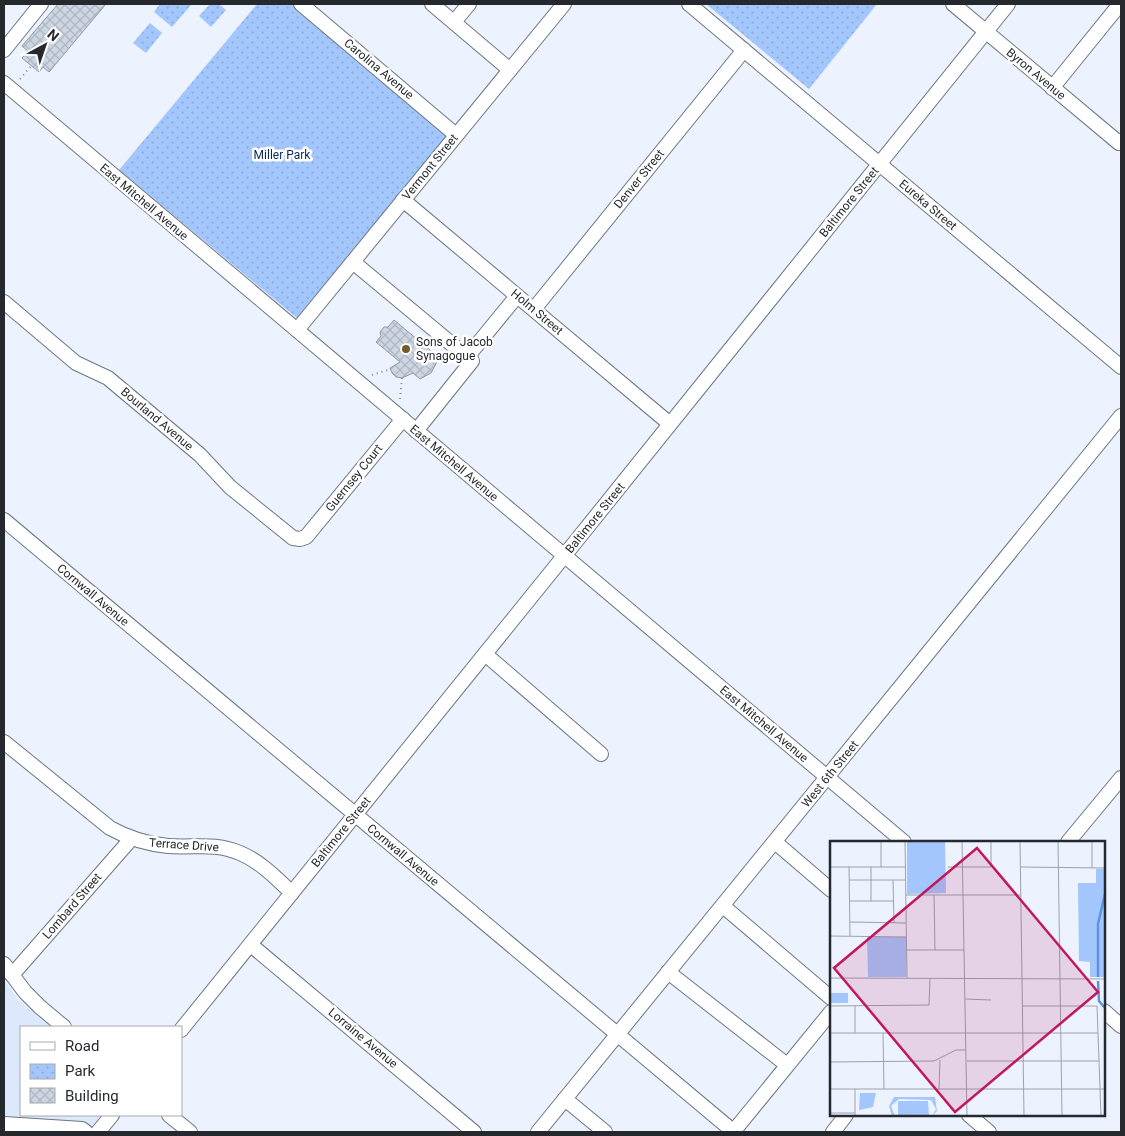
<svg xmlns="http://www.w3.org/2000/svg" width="1125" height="1136" font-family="Roboto,sans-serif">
  <defs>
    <pattern id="park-dots" width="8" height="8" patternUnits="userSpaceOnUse" patternTransform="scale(1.25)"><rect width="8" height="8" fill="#a3c7fd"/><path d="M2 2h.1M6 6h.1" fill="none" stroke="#8cabd9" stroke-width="1.8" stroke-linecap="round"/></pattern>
    <pattern id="building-cross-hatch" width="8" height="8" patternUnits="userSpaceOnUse" patternTransform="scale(1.25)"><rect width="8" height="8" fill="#ccd5e2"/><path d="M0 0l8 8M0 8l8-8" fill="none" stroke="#afb7c2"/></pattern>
  </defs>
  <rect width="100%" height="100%" fill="#ecf3fe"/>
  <polygon fill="#dce9fd" points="4,980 19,1001 52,1027 21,1027 21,1115 102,1115 88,1132 4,1132"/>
  <g fill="url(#park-dots)">
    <polygon points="160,4 192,4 172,27 154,12"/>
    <polygon points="210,4 219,4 226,10 211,27 199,16"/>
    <polygon points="257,4 292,4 449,136 297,318 119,170"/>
    <polygon points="706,4 877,4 809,89"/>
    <polygon points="150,23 162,33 146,53 133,43"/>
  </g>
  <g fill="url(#building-cross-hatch)" stroke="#9099a5">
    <polygon points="58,4 106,4 49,72 43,67 39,72 22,58 28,51 22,46"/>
    <polygon points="394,320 437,356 438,360 431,373 420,379 413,373 402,378 396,377 392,373 390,368 400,362 376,342 381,336 380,332 384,327 388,327"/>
  </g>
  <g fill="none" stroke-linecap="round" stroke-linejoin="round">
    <defs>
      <g id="minor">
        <polyline points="301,4 456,135"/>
        <polyline points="432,4 510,70"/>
        <polyline points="689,4 1121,367"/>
        <polyline points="953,4 1119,143 1121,141"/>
        <polyline points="454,22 469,4"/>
        <polyline points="4,50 41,4"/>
        <polyline points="4,83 904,842"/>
        <polyline points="1052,88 1120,4"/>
        <polyline points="403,200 670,424"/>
        <polyline points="353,262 472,361 416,431"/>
        <polyline points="4,302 76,363 108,378 200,455 230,487 293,538 300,539 306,537 403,419"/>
        <polyline points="534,309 744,50"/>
        <polyline points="297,330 564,4"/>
        <polyline points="467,357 517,296"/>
        <polyline points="4,520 734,1132"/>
        <polyline points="485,654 601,754"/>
        <path d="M4 742 110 828C128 838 147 844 168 846 195 848 214 842 240 853 261 862 276 878 292 893"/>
        <polyline points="775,842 831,890"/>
        <polyline points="1068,842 1121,778"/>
        <polyline points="723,906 831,998"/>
        <polyline points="251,945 474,1132"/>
        <polyline points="4,964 25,992 40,1007 64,1027"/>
        <polyline points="668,972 787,1065"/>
        <polyline points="12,975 132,838"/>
        <polyline points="1104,1011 1121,1026"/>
        <polyline points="181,1030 556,566 1008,4"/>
        <polyline points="565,1099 605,1132"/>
        <polyline points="169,1115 190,1132"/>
        <polyline points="969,1115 989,1132"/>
        <polyline points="4,1124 82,1129 86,1132"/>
        <polyline points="98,1132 112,1115"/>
        <polyline points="538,1132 1121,416"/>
        <polyline points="733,1132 831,1012"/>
        <polyline points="833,1132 846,1115"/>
      </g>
    </defs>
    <use href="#minor" stroke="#6e7682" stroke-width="16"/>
    <g stroke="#878c94" stroke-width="2" stroke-dasharray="1 4" stroke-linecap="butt">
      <polyline points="20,79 31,66"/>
      <polyline points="372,375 391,369"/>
      <polyline points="400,399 402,378"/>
    </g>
    <use href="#minor" stroke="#fff" stroke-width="14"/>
  </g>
  <circle fill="#755a2c" stroke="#fff" stroke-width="2" cx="406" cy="349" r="5"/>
  <g text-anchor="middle" stroke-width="5" stroke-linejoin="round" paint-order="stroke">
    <g font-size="12" fill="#25292e" stroke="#fff">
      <text transform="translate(379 69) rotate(40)" y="4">Carolina Avenue</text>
      <text transform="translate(1036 74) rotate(40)" y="4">Byron Avenue</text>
      <text transform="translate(430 167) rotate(-51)" y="4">Vermont Street</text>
      <text transform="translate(639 179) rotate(-51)" y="4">Denver Street</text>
      <text transform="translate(144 202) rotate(40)" y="4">East Mitchell Avenue</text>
      <text transform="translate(849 202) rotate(-51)" y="4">Baltimore Street</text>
      <text transform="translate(928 205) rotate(40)" y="4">Eureka Street</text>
      <text transform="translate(537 312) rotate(40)" y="4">Holm Street</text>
      <text transform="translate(157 419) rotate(40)" y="4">Bourland Avenue</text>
      <text transform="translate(454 463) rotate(40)" y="4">East Mitchell Avenue</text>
      <text transform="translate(354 478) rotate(-51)" y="4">Guernsey Court</text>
      <text transform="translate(595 518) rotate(-51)" y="4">Baltimore Street</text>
      <text transform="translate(93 595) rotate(40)" y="4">Cornwall Avenue</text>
      <text transform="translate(764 724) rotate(40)" y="4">East Mitchell Avenue</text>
      <text transform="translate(830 774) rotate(-51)" y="4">West 6th Street</text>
      <text transform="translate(341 832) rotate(-51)" y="4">Baltimore Street</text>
      <text transform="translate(184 845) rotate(4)" y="4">Terrace Drive</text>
      <text transform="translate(403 855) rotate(40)" y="4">Cornwall Avenue</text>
      <text transform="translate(72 906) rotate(-49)" y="4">Lombard Street</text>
      <text transform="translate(363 1038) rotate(40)" y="4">Lorraine Avenue</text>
    </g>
    <g font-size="12" fill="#092c5d" stroke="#fff">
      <text x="282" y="159">Miller Park</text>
    </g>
    <g font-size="12" fill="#25292e" stroke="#fff" text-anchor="start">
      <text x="416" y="346">Sons of Jacob<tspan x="416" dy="14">Synagogue</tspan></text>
    </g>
  </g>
  <g transform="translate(830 841)">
    <rect width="275" height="275" fill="#ecf3fe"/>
    <path d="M77 0H115L116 52 77 53ZM266 28H275V136H260V121L249 120 248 42H266ZM37 96H76V136H38Z" fill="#a3c7fd"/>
    <path d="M0 152H18V162H0ZM46 252 43 266 29 269 30 252ZM64 256H105L107 270 102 275 106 268 101 259 69 258 61 265 65 275H62L59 265ZM68 260H98L99 274H68Z" fill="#a3c7fd"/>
    <path fill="none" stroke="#5f93e1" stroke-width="2.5" d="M268 136V83L275 53M268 140 269 160 275 167"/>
    <path fill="none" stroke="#9ca2ab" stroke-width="1" d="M51 0V26M75 0 77 137M132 0 137 275M190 0 194 275M228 0 232 275M262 0V27M0 26H76M19 26 20 95M41 26V60M118 26H161V0M191 26 275 27M19 39H76M63 39 64 82M76 54H190M104 54 105 109M19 60H64M20 81 76 82M0 95 77 96M77 109H134M0 137 275 138M135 158 161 159M0 165 99 164 100 137M25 165V192M192 165H267L271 275M0 192H268M53 192 54 248M137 220H269M0 221 104 220 126 209H136M0 248H275M25 248V275M109 249 110 219M0 272H25"/>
    <path fill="#c2185b" fill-opacity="0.15" stroke="#c2185b" stroke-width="2.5" d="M147 7 268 151 125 271 4 127Z"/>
    <rect width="275" height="275" fill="none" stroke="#25292e" stroke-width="2.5"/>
  </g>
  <rect width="1125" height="1136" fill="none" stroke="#25292e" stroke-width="10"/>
  <rect x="20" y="1026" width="162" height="90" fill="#ffffff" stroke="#a8a9ab"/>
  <rect x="30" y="1042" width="25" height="8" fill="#ffffff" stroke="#a8a9ab"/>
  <text x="65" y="1051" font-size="15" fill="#25292e">Road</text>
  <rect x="30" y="1064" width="25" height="15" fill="url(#park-dots)" stroke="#a8a9ab"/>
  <text x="65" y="1076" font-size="15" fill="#25292e">Park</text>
  <rect x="30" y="1088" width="25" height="15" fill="url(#building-cross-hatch)" stroke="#a8a9ab"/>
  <text x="65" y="1101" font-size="15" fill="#25292e">Building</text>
  <g transform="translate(45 45) rotate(40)" stroke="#ffffff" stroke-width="4" paint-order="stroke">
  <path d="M0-4L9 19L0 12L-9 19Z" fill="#25292e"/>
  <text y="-8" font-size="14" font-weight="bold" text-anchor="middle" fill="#25292e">N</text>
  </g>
</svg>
